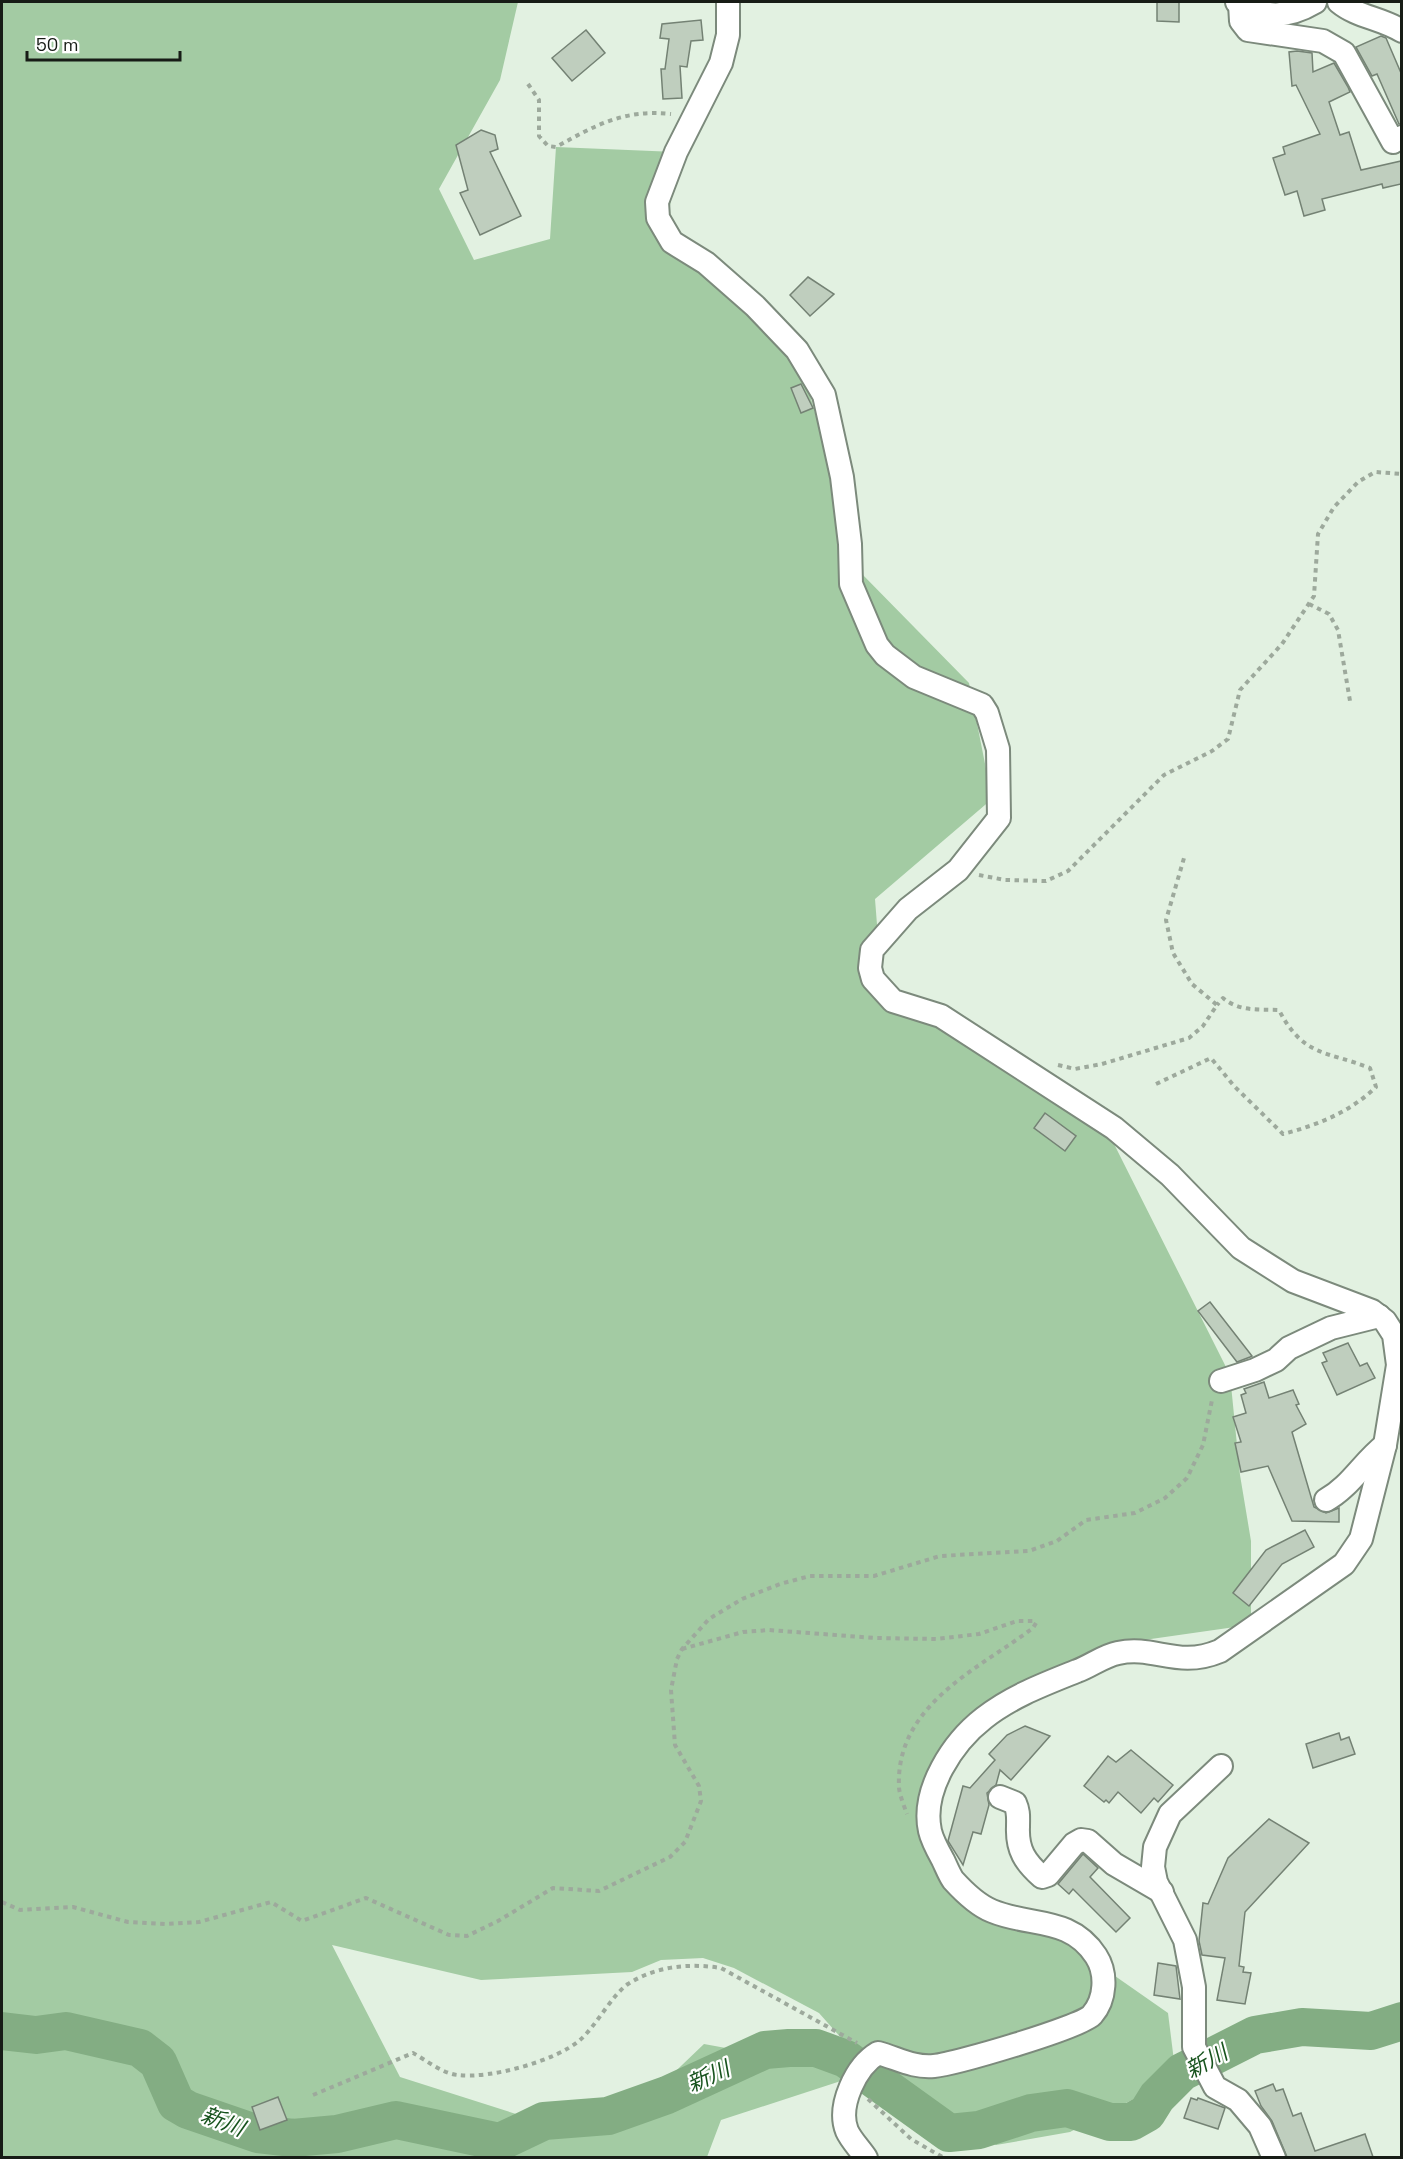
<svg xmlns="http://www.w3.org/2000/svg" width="1403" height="2159" font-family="'Space Grotesk','Noto Sans JP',sans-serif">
  <rect width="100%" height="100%" fill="#e2f1e1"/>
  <polygon fill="#a3cba3" points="2,2 518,2 500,80 439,189 474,260 550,239 556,147 676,152 667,234 797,350 861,573 969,683 992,799 875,899 881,976 935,1021 1109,1134 1230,1375 1240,1475 1251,1541 1251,1618 1242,1626 1109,1645 977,1713 922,1801 956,1894 1052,1932 1168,2013 1176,2077 1070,2132 996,2145 905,2088 851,2049 819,2013 734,1968 703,1958 661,1960 632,1972 481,1980 332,1945 400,2077 516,2114 636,2109 704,2044 797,2061 827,2064 850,2078 721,2120 707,2157 2,2158"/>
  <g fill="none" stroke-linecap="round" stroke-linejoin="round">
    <polyline stroke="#83ad83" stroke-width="38" points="2,2031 36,2035 66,2031 140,2048 158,2062 176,2103 188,2110 258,2134 293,2138 337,2134 396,2120 500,2142 544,2121 608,2116 667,2095 765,2050 789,2048 816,2048 846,2059 949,2133 979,2130 1031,2113 1067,2108 1110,2122 1131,2122 1147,2113 1157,2097 1182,2072 1255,2035 1302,2027 1371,2031 1402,2021"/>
  </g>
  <g fill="#bfcebe" stroke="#748274" stroke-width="1.5">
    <polygon points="1157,2 1179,2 1179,22 1157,21"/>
    <polygon points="701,20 703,40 691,41 687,67 680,66 682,98 663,99 661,69 665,69 669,39 660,38 662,24"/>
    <polygon points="586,30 605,53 572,81 552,58"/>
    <polygon points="1381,36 1386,38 1401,73 1401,124 1399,124 1377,74 1372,76 1356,47"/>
    <polygon points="1297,51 1312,53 1313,72 1334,63 1348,87 1350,92 1329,102 1340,135 1349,132 1361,170 1401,161 1401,184 1383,188 1382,184 1322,199 1325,210 1304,216 1297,191 1285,195 1273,158 1285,154 1283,147 1320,134 1296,85 1292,86 1289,52"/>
    <polygon points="481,130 495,135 498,149 490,152 521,216 480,235 460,193 468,190 456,145"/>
    <polygon points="808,277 834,294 810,316 790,295"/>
    <polygon points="801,384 813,408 801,413 791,388"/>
    <polygon points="1045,1113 1076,1136 1065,1151 1034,1128"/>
    <polygon points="1210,1302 1252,1356 1250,1357 1237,1362 1198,1311"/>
    <polygon points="1348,1343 1360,1366 1367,1363 1375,1378 1337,1395 1322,1363 1327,1361 1323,1353"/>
    <polygon points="1264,1382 1269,1398 1293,1390 1299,1404 1296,1405 1306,1424 1292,1432 1314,1507 1326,1513 1339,1508 1339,1522 1292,1521 1268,1466 1241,1472 1235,1443 1241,1442 1233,1417 1246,1413 1241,1395 1246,1393 1244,1389"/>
    <polygon points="1305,1530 1314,1547 1282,1564 1249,1606 1233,1593 1266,1550"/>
    <polygon points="1025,1726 1050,1736 1011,1780 1000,1770 996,1785 987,1793 989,1805 981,1834 973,1832 963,1865 948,1841 963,1786 970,1788 995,1760 989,1754 1007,1735"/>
    <polygon points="1339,1733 1341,1740 1349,1737 1355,1754 1313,1768 1306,1744"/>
    <polygon points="1131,1750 1173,1785 1158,1802 1154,1798 1141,1813 1118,1792 1109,1803 1106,1800 1104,1802 1084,1786 1108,1756 1116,1762"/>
    <polygon points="1269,1819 1309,1843 1245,1912 1239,1966 1244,1967 1243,1972 1251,1973 1245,2004 1217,2000 1225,1958 1202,1955 1199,1941 1203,1903 1208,1904 1228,1858"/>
    <polygon points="1083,1854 1098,1868 1090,1877 1130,1918 1116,1932 1073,1889 1069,1894 1058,1884"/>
    <polygon points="1158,1963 1176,1966 1180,1999 1154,1995"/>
    <polygon points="1273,2084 1276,2091 1283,2089 1293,2116 1301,2113 1315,2151 1365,2134 1373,2157 1287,2157 1272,2121 1261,2106 1255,2091"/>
    <polygon points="278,2097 287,2120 260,2130 252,2107"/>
    <polygon points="1191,2098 1197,2100 1198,2098 1225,2108 1218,2129 1184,2118"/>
  </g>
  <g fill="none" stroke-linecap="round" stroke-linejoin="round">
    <defs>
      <g id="minor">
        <path d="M728 2V35L721 63 676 152 657 202 658 218 672 242 706 263 755 306 797 350 824 395 842 477 850 544 851 584 877 645 885 655 914 677 982 705 987 713 998 749 999 818 958 870 908 909 872 950 870 968 873 979 893 1001 941 1016 1114 1128 1170 1175 1241 1248 1293 1281 1372 1311 1385 1321 1394 1335 1398 1365 1385 1445 1361 1539 1344 1564 1220 1651C1177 1669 1155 1645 1118 1653 1103 1656 1091 1666 1077 1671 1045 1684 1012 1696 984 1718 953 1742 921 1790 930 1831 932 1840 938 1851 943 1860 946 1866 949 1874 953 1880 963 1891 977 1905 992 1911 1030 1927 1070 1916 1096 1956 1107 1973 1106 1999 1092 2015 1082 2027 955 2064 934 2066 913 2068 897 2058 878 2053 856 2066 837 2106 847 2131 851 2140 860 2149 866 2158"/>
        <path d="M1237 2C1264 19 1288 18 1315 2"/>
        <path d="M1339 2C1357 17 1381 18 1402 31"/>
        <polyline points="1240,4 1241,21 1248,30 1323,41 1344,53 1393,142 1402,137"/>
        <polyline points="1221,1381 1255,1370 1276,1360 1289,1348 1331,1328 1379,1316"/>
        <path d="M1326 1500C1350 1487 1363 1462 1385 1445"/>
        <polyline points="1221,1766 1170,1814 1155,1847 1153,1867 1156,1882 1185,1940 1194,1987 1194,2047 1215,2087 1238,2100 1260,2126 1274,2158"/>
        <path d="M1000 1797 1015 1803C1019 1812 1018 1817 1018 1827 1017 1850 1025 1862 1042 1877L1048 1875 1074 1844 1081 1840 1088 1841 1114 1864 1162 1892"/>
      </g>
    </defs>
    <use href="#minor" stroke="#7c8a7c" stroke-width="26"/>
    <g stroke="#9da99c" stroke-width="4" stroke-dasharray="4.5 4.5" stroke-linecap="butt">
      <path d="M528 84 539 100V136L548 146 556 147C596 125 624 109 671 114"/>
      <polyline points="1309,604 1329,614 1338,630 1350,701"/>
      <polyline points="979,875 1005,880 1046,881 1068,871 1164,775 1212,751 1228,739 1240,690 1282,644 1314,596 1318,534 1334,507 1358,482 1375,472 1402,474"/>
      <polyline points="1058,1065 1075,1069 1102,1064 1189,1038 1203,1026 1217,1005 1192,984 1173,953 1166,920 1184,858"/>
      <path d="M1156 1084 1211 1058 1234 1086 1283 1134C1318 1125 1350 1112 1376 1087L1370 1068C1327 1051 1303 1057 1279 1010 1259 1009 1240 1012 1223 998L1217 1005"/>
      <path d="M682 1649 743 1632 769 1630 875 1638 936 1639 979 1634 1017 1621H1034L1036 1623 1033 1628C977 1670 895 1705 899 1788 900 1796 904 1806 907 1814"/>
      <polyline points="2,1902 20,1910 73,1907 128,1922 165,1924 199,1922 271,1902 302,1921 366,1898 449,1935 467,1936 498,1921 553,1888 599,1891 670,1857 685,1842 701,1801 699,1786 675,1745 671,1690 677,1659 682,1649 709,1619 742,1599 780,1584 810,1576 874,1576 940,1556 1029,1551 1057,1541 1086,1520 1135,1513 1165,1498 1187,1478 1203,1445 1212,1400"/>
      <path d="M313 2095 413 2053C426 2060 443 2074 458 2075 490 2079 556 2061 580 2040 597 2025 611 1996 628 1984 656 1966 689 1963 721 1968L857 2043"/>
      <polyline points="868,2099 911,2139 944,2158"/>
    </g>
    <use href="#minor" stroke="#fff" stroke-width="22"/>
  </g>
  <g text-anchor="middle" stroke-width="4.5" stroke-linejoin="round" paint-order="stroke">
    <g font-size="22" font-style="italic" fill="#17531d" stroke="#fff">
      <text transform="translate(1206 2061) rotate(-29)" y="8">新川</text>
      <text transform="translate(708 2076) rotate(-24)" y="8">新川</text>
      <text transform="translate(223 2121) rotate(21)" y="8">新川</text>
    </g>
  </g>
  <rect width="1403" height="2159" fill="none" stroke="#171c16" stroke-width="6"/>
  <path d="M27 51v9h153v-9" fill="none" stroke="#171c16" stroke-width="3"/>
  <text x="36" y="51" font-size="18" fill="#171c16" stroke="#ffffff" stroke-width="4.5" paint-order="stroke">50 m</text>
</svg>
